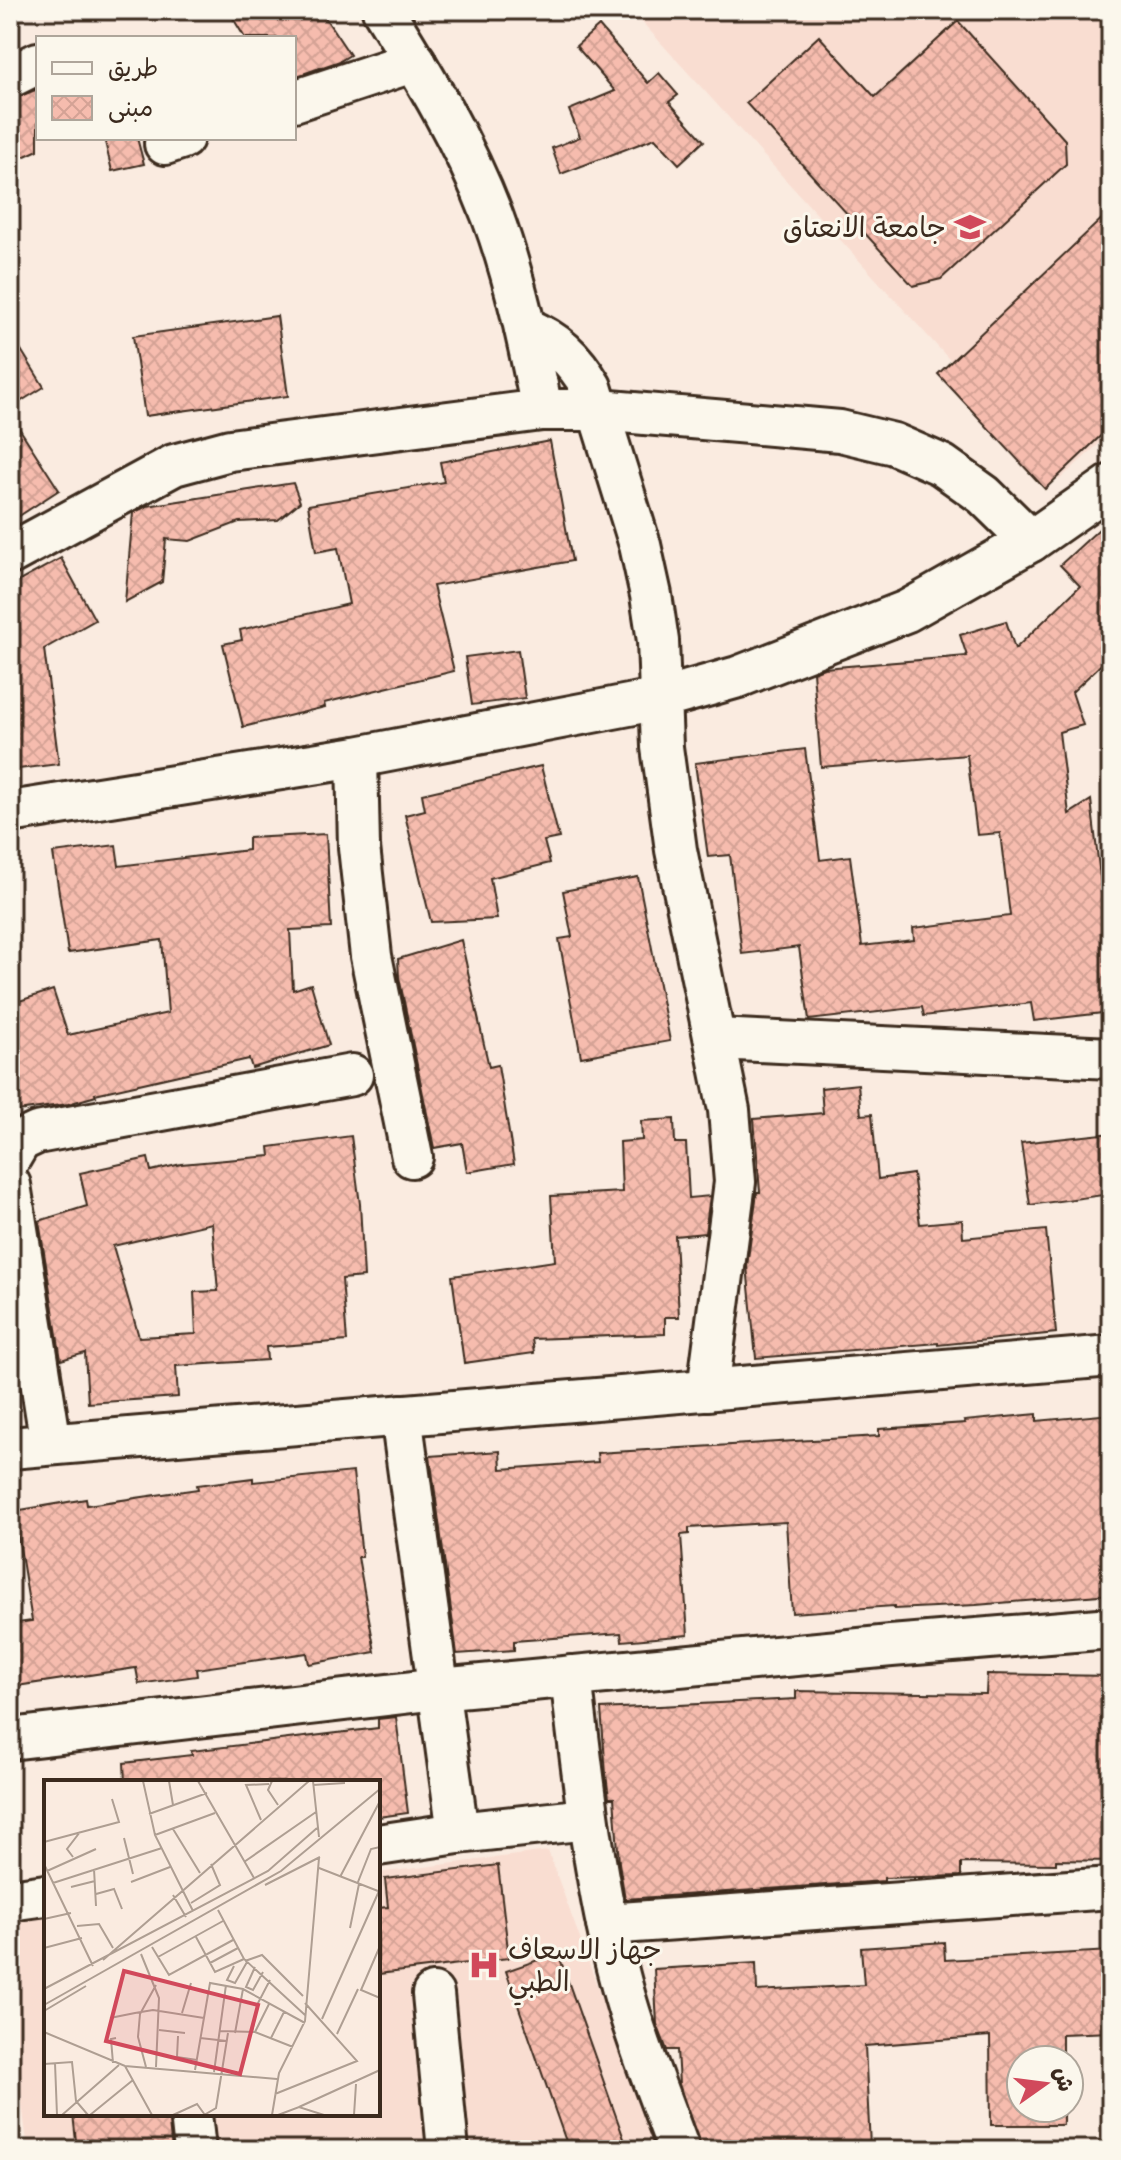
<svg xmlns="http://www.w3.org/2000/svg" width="1121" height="2160" font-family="Mynerve,'Playpen Sans Arabic',sans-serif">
  <defs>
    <pattern id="building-cross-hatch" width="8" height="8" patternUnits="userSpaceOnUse" patternTransform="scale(2)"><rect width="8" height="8" fill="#f6bcae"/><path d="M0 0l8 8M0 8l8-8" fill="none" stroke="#d4a295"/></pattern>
  </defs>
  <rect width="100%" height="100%" fill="#faebe0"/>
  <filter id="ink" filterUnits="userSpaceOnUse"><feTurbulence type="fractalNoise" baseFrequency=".0125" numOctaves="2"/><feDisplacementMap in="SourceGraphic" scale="16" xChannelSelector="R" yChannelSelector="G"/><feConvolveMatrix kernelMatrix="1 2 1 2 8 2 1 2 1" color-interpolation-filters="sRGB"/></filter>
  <g filter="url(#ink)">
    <g fill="#f9ddd1">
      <polygon points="653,10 1111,10 1111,433 1059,480 641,21"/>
      <polygon points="548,1851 657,2150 28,2150 10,2010 10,1920 46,1915 46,2114 378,2114 378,1873"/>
    </g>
    <g fill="url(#building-cross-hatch)" stroke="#3b2a1e" stroke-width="2" fill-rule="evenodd">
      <polygon points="228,10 320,10 350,55 340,61 294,77 294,38 245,38"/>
      <polygon points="958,21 1065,140 1066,164 941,279 913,286 746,103 819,36 875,97"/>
      <polygon points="599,26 648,83 659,73 678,95 669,102 704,141 679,164 655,138 561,174 552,148 580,137 569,110 615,91 576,46"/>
      <polygon points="38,89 38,150 10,163 10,100"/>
      <polygon points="119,138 137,138 144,164 112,171 105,142"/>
      <polygon points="1111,210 1111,426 1045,489 938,374"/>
      <polygon points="277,316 288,396 145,416 133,336"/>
      <polygon points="10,332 44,387 10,408"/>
      <polygon points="10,414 59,490 10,522"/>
      <polygon points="550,441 572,561 433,586 454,671 324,703 325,707 243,727 223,644 242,640 240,630 349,604 338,548 316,552 308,505 444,482 440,462"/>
      <polygon points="293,483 300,502 278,520 239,522 190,541 166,539 162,582 125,602 133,513 147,506"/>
      <polygon points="1111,518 1111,655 1072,692 1083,725 1059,732 1069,814 1091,800 1111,971 1111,1012 1034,1021 1031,1003 924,1016 922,1007 809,1020 799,947 742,954 730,855 708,857 695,763 805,749 820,860 850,856 862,946 914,940 913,928 1010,916 1000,833 977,835 967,755 821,767 813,672 824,668 967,656 960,635 1006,621 1015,649 1080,586 1060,565"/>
      <polygon points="61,558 95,620 44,649 59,764 10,770 10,586"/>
      <polygon points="518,650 525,698 472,705 465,657"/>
      <polygon points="541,766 559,838 544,841 550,863 490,878 497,919 431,922 405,815 425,810 422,794"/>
      <polygon points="326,834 331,928 290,930 293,990 311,984 329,1045 252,1068 249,1059 95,1094 96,1096 68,1104 10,1112 10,1004 53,990 68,1035 168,1013 162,940 68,953 53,853 116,845 119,866 248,850 248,838"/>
      <polygon points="638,877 670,1041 581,1057 559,939 572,937 563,891"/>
      <polygon points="461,940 489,1067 498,1065 514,1164 467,1172 462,1143 434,1148 399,977 398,959"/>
      <polygon points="858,1084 861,1115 872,1114 878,1179 913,1174 920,1224 962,1220 963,1238 1046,1230 1056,1333 938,1345 938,1343 756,1358 747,1266 757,1192 760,1192 754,1119 823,1113 821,1088"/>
      <polygon points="674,1119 675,1143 686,1143 689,1198 710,1196 705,1233 675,1236 679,1317 665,1317 665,1334 532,1339 534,1353 464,1363 452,1276 555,1261 551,1196 622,1192 620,1142 642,1140 641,1121"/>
      <polygon points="1111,1133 1111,1194 1030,1205 1021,1143"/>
      <path d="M351 1136 360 1204 364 1277 342 1279 347 1341 266 1347 267 1360 176 1366 178 1397 88 1403 85 1353 61 1360 39 1221 87 1206 80 1173 148 1158 151 1171 181 1164 270 1156 269 1147ZM212 1223 218 1291 194 1292 196 1334 139 1337 113 1246Z"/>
      <polygon points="1037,1414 1037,1421 1111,1414 1111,1594 976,1605 894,1609 894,1606 792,1613 786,1522 689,1528 689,1534 681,1535 688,1635 622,1641 621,1633 514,1641 514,1650 457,1654 430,1456 500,1451 501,1469 598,1462 597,1453 879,1436 879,1429 965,1423 964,1421"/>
      <polygon points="353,1472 362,1557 358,1557 375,1652 309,1664 307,1653 196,1669 197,1676 139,1684 136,1668 10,1687 10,1624 32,1621 14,1511 86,1499 87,1505 198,1489 197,1485 253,1478 253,1482"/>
      <polygon points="987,1674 1111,1676 1111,1861 1056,1860 1056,1864 961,1863 961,1876 884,1878 884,1881 625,1899 619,1863 614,1798 609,1798 606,1774 601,1709 796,1699 796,1691 986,1694"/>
      <polygon points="396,1717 408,1813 378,1817 378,1782 125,1782 124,1763 192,1755 191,1751 378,1728 378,1719"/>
      <polygon points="498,1865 509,1958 378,1974 378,1908 388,1907 385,1879"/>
      <polygon points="944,1942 945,1960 1111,1951 1111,2032 1062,2034 1062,2060 1021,2060 1021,2108 1063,2108 1063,2125 991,2125 990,2036 865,2046 870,2146 802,2150 701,2150 679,2084 677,2050 667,2050 657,2024 654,1969 756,1963 757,1991 864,1985 861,1948"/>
      <polygon points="558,1953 628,2150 569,2150 506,1971"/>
      <polygon points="73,2114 168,2114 172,2150 77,2150"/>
    </g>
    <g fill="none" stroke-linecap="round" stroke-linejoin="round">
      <defs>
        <g id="minor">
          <path d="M383 10C424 76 464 142 492 215 515 277 529 344 542 410"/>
          <polyline points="10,77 38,63"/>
          <polyline points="294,101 415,61"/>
          <polyline points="165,144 183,138"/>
          <path d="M525 328C556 341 574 358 591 387L640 545 651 595 658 641 662 747 676 850 729 1110 735 1182 708 1390"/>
          <polyline points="10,554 174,465 230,450 542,410 599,410 840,431 894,444 942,465 984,495 1031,541"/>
          <polyline points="357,757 359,847 371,956 412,1157"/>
          <polyline points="10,812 357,757 660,699 738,677 907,611 1031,541 1111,485"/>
          <polyline points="716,1039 1111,1058"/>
          <polyline points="10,1158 20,1141 37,1133 352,1075"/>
          <polyline points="10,1185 51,1444"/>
          <polyline points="401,1415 458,1833"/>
          <polyline points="10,1448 1111,1356"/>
          <path d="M571 1676C583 1779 594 1883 621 1983 636 2040 659 2095 679 2150"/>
          <polyline points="10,1739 438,1689 891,1646 1111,1628"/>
          <polyline points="378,1845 458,1833 588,1819"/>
          <polyline points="10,1900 46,1895"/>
          <polyline points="607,1924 1111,1888"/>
          <polyline points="433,1994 448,2150"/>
          <polyline points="191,2114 195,2150"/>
        </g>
      </defs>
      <use href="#minor" stroke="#3b2a1e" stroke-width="46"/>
      <use href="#minor" stroke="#fbf7ec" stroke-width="40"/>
    </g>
  </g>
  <defs>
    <symbol id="university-bare" viewBox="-9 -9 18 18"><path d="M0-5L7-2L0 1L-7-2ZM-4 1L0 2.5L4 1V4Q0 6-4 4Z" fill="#d1495b" stroke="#fbf7ec" stroke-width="2.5" paint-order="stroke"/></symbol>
    <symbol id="hospital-bare" viewBox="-9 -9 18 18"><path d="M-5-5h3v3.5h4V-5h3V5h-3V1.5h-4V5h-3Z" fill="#d1495b" stroke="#fbf7ec" stroke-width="2.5" paint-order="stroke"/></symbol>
  </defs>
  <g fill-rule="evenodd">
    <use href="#university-bare" x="948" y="205" width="44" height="44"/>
    <use href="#hospital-bare" x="462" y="1943" width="44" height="44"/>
  </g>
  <g text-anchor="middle" stroke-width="6" stroke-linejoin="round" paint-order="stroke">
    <g font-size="28" fill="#3b2a1e" stroke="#fbf7ec" text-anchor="end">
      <text x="946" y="237">جامعة الانعتاق</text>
      <text x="508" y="1959" text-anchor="start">جهاز الاسعاف<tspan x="508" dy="32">الطبي</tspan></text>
    </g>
  </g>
  <g transform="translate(44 1780)">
    <rect width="336" height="336" fill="#faebe0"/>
    <path fill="none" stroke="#ae9e92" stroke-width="2" d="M99 1 111 55 149 131M125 1 129 25M154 1 210 98M228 1 224 10 234 25M269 1 275 57M269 5 301 3M105 34 163 13M217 40 202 5 225 4M129 49 156 93M111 55 171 33M80 58 89 94M0 62 75 42 68 19M29 77 23 69 36 52M200 82 272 32M0 84 49 186M275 88 334 111M50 89 52 126M3 91 52 69M296 97 336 21M87 102 126 87M314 102 327 69 336 67M9 103 118 68M221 105 276 77M27 107 51 101M52 114 70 109 78 129M129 115 142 137M147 123 176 105 167 84M174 130 200 179 261 235M0 139 27 133M33 146 55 144 69 168M306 148 315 104M152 157 171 192 200 179M336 166 317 210 336 218M108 167 125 195 189 160M0 168 38 158M97 174 115 218 112 287M114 177 179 141M59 180 265 1M201 181 218 175 259 216M166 183 194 168M190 186 183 200 191 203 203 182M211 187 202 207 209 210 219 192M0 209 224 91 273 48M0 225 237 91 336 9M0 231 42 206M91 233 109 230 160 238M138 233 147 203M66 238 91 233M278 239 335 111M115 250 141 253M175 251 211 252 249 267M0 252 81 286 233 299M208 252 214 223 226 200M211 252 225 224M191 253 199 209M293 254 314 209M134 256 133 277 153 280M156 258 183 261M227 258 240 232M11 283 13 335M69 283 67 259 72 258M0 284 28 282 32 321 44 335M81 286 108 335M102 287 94 257 96 234 112 205M151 290 166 203 199 209 261 243M170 292 182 205M231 314 313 281 261 223M255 327 336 290M18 335 75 285M46 335 89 300M129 335 153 324 161 335M160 335 172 328 184 253M228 335 235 293 261 241 275 78M234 335 255 327 280 335M310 335 312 304"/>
    <path fill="#d1495b" fill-opacity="0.15" stroke="#d1495b" stroke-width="4" d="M80 191 214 225 196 294 62 261Z"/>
    <rect width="336" height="336" fill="none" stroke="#3b2a1e" stroke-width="4"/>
  </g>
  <rect width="1121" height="2160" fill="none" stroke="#fbf7ec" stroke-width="40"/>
  <rect x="20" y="20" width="1081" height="2120" fill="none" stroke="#3b2a1e" stroke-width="3" filter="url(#ink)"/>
  <rect x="36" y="36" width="260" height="104" fill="#fbf7ec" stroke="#aea59a" stroke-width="2"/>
  <rect x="52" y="62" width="40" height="12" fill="#fbf7ec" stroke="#aea59a" stroke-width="2"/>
  <text x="108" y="76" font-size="24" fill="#3b2a1e">طريق</text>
  <rect x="52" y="96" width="40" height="24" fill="url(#building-cross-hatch)" stroke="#aea59a" stroke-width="2"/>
  <text x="108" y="116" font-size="24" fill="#3b2a1e">مبنى</text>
  <g transform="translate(1045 2084) rotate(76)"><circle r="38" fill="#fbf7ec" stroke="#aea59a" stroke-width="2"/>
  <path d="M0-6L14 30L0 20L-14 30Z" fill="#d1495b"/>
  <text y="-12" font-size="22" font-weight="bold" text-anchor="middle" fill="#3b2a1e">ش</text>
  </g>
</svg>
